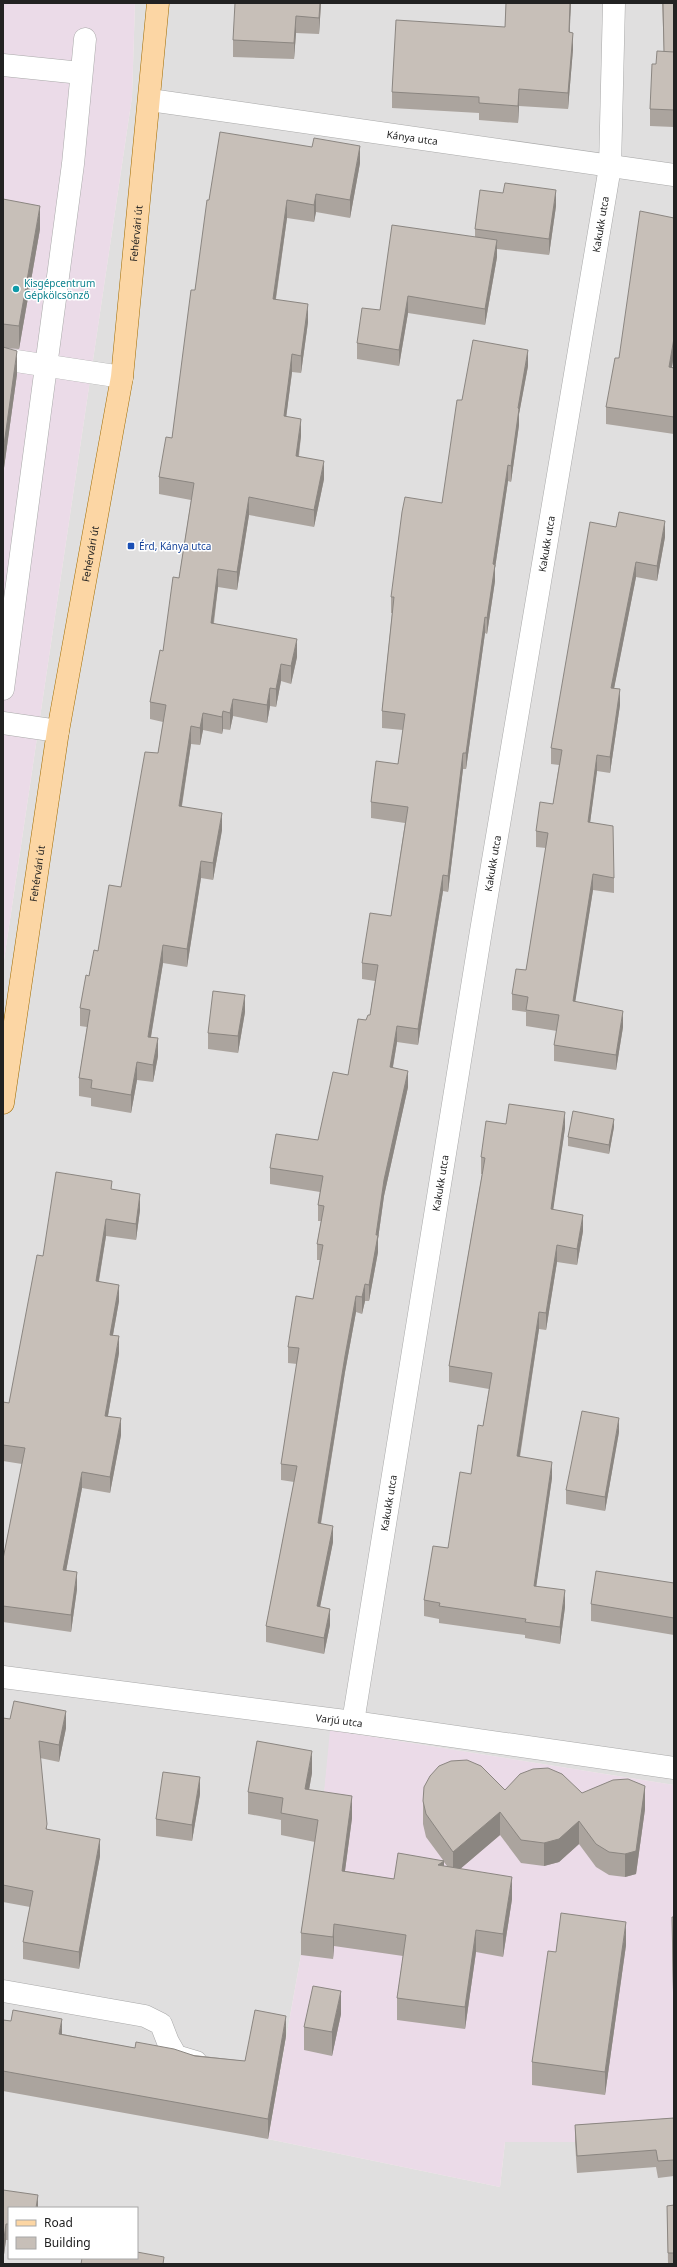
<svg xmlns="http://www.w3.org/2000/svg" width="677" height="2267" font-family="'Noto Sans',sans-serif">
  <rect width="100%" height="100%" fill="#f2efe9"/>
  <path fill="#e0dfdf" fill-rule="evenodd" d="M135 3H674V1785L331 1730 322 1814 301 1955 268 2139 500 2187 505 2142H575L674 2135V2264H3V967L132 97ZM9 2208H137V2258H9Z"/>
  <g fill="#ebdbe8">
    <polygon points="3,3 135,3 132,97 3,967"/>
    <polygon points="330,1730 674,1785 674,2135 575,2142 505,2142 500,2187 268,2139 301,1955 322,1814"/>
  </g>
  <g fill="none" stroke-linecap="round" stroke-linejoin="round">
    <defs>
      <g id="minor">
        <polyline points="3,65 81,73"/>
        <path id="s1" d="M150 100 674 175"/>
        <polyline points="3,359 122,377"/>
        <polyline points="3,689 73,164 85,39"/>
        <polyline points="3,723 58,731"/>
        <path id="s2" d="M3 1677 353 1722 674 1768"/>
        <path id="s3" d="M353 1722 481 931 610 167 614 3"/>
        <polyline points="3,1991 145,2016 161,2024 168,2042 176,2056 196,2062"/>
      </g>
      <g id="major">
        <path id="s4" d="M3 1103 58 731 122 377 158 3"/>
      </g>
    </defs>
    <use href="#minor" stroke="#a9a9a9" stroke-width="23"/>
    <use href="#major" stroke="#a06b00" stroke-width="23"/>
    <use href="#minor" stroke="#fff" stroke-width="22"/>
    <use href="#major" stroke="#fcd6a4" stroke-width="22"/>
  </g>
  <g fill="#aba49e" fill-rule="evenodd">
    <polygon points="321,3 319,34 296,33 294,59 233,57 233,40"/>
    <polygon points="506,3 571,3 569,32 573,49 568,109 519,106 518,123 479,120 479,113 392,108 392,92 505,27"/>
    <polygon points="662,3 674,3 674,127 650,126 650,109 656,64 664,52"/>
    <polygon points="360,163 350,218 316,212 314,222 287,218 276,299 308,322 301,373 292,372 286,417 301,436 299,456 324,479 314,527 249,515 237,590 218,587 214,623 297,657 291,684 281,681 276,707 270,706 267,723 233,716 230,730 223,729 222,734 203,730 200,745 191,744 182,806 222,830 213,880 201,878 187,967 163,963 151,1037 158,1056 153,1082 137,1080 131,1113 91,1106 91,1098 79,1096 79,1078 87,1027 80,1026 80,1008 89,976 121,887 158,753 163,722 150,719 150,702 163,651 179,578 191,500 159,494 159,477 172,438 209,200"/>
    <polygon points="3,199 40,229 19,349 4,348 17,374 3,475"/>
    <polygon points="556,206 549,255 497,249 497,257 485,325 408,313 399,366 357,359 357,343 380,310 475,237 475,229"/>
    <polygon points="674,218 674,355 672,367 674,368 674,434 606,424 606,407 619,358"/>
    <polygon points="528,366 519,414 519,425 511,482 508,481 495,568 495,581 487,634 485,633 466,769 463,769 448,892 443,891 418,1045 397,1042 393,1067 408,1087 384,1196 378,1239 378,1252 369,1301 365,1301 362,1314 356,1312 345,1372 321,1524 333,1542 320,1607 330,1625 324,1654 266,1642 266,1626 294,1482 281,1480 281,1464 297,1364 288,1363 288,1347 313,1299 320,1260 317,1260 317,1244 321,1221 318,1221 318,1205 320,1192 270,1184 270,1168 318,1140 348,1075 366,1020 370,1015 375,981 362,979 362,963 391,916 405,823 371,818 371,802 398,764 403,730 382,728 382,711 392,613 391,613 391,597 442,503 462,400"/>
    <polygon points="616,527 665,537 657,581 636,577 614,688 620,705 610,773 597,771 590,822 614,878 614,893 593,890 575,1001 623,1027 616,1070 554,1061 554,1045 557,1031 526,1026 526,1012 512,1010 512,994 526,970 546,848 536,847 536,831 553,804 559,765 551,764 551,748"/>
    <polygon points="245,1012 238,1053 208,1049 208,1033"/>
    <polygon points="506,1124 565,1128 553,1209 583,1231 577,1265 557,1262 546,1330 539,1329 520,1457 552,1478 536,1586 565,1607 560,1644 525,1638 525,1635 439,1623 439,1619 424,1616 424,1600 448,1548 471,1474 483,1426 489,1389 449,1382 449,1366 482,1174 481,1174 481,1157"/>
    <polygon points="614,1127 609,1154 568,1146 568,1137"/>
    <polygon points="112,1190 140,1210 136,1240 106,1236 99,1281 119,1301 113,1335 119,1353 108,1416 121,1435 110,1493 82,1488 66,1571 77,1589 71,1632 3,1622 3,1559 22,1464 3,1461 3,1402 9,1403 43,1256"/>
    <polygon points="619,1432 605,1511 566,1504 566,1490"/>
    <polygon points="674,1583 674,1635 591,1621 591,1604"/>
    <polygon points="3,1718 66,1728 59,1762 40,1758 47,1829 100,1856 79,1969 23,1959 23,1942 30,1907 3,1902"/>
    <path d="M312 1773 309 1790 352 1818 345 1871 394 1879 443 1860 426 1837 423 1824V1801L505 1790 582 1793 645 1809 636 1874 625 1877 609 1875 596 1867 579 1844 559 1862 544 1866 521 1863 500 1835 460 1869 512 1899 503 1957 476 1952 465 2029 397 2020V1998L403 1956 334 1946 333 1959 301 1955V1933L315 1842 281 1835V1820L248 1814V1792ZM444 1862 447 1866H444Z"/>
    <polygon points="200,1794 192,1841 156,1836 156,1819"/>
    <polygon points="672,1917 674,1917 674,2041 672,1940"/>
    <polygon points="626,1945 605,2095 532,2085 532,2062 556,1952"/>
    <polygon points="341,2014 332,2056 304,2050 304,2027"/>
    <polygon points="3,2020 62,2034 135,2048 245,2061 286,2036 268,2139 3,2091"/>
    <polygon points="674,2118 674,2176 658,2178 656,2167 577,2173 575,2142 575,2125"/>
    <polygon points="3,2190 38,2208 9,2208 9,2240 6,2240 3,2262"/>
    <polygon points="674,2205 674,2264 668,2264 667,2206"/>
  </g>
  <g fill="#8b8681">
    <polygon points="320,3 321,3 319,34 319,18"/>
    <polygon points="570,3 571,3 569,49 569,32"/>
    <polygon points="296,16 296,33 294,59 294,43"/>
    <polygon points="573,33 573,49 568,109 568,93"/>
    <polygon points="519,89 519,106 518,123 518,106"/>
    <polygon points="360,146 360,163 350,218 350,200"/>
    <polygon points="556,190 556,206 549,255 549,239"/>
    <polygon points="316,194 316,212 314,222 314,205"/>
    <polygon points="287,200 287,218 273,317 273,299"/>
    <polygon points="40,206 40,229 19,349 19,326"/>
    <polygon points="497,240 497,257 485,325 485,309"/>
    <polygon points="408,296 408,313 399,366 399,350"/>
    <polygon points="308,304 308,322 301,373 301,356"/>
    <polygon points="674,338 674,355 669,384 669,367"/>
    <polygon points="528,350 528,366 519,414 519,425 511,482 511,466 518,408"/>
    <polygon points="17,351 17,374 3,475 3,452"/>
    <polygon points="292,354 292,372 284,434 284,416"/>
    <polygon points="301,419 301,436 296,473 296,456"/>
    <polygon points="324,461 324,479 314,527 314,510"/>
    <polygon points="508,465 508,481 495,568 495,581 487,634 487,618 493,564"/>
    <polygon points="249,497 249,515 237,590 237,572"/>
    <polygon points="665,521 665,537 657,581 657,566"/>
    <polygon points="636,562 636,577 611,704 611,688"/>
    <polygon points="218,569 218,587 211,640 211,623"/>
    <polygon points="485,617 485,633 466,769 466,753"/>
    <polygon points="297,639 297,657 291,684 291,666"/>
    <polygon points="281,664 281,681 276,707 276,689"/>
    <polygon points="270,688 270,706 267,723 267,705"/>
    <polygon points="620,689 620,705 610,773 610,757"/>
    <polygon points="233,699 233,716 230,730 230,713"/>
    <polygon points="223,711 223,729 222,734 222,717"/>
    <polygon points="203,713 203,730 200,745 200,728"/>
    <polygon points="191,726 191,744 179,823 179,806"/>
    <polygon points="463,753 463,769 448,892 448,876"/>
    <polygon points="597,755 597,771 588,838 588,822"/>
    <polygon points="222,813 222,830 213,880 213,863"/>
    <polygon points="201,861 201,878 187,967 187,949"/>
    <polygon points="593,874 593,890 573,1016 573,1001"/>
    <polygon points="443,875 443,891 418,1045 418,1029"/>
    <polygon points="163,945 163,963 148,1054 148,1037"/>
    <polygon points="245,995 245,1012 238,1053 238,1036"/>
    <polygon points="623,1011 623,1027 616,1070 616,1055"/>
    <polygon points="397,1026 397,1042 390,1083 390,1067"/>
    <polygon points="158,1038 158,1056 153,1082 153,1065"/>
    <polygon points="137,1062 137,1080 131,1113 131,1095"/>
    <polygon points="408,1071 408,1087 384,1196 378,1239 378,1252 369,1301 369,1285 384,1180"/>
    <polygon points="565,1112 565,1128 551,1225 551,1209"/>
    <polygon points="614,1119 614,1127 609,1154 609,1145"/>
    <polygon points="140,1194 140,1210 136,1240 136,1224"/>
    <polygon points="583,1215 583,1231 577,1265 577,1249"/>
    <polygon points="106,1219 106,1236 96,1297 96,1281"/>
    <polygon points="557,1245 557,1262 546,1330 546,1313"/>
    <polygon points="365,1284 365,1301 362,1314 362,1297"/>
    <polygon points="119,1285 119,1301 110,1351 110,1335"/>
    <polygon points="356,1296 356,1312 345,1372 318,1540 318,1523 345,1356"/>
    <polygon points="539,1312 539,1329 517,1473 517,1456"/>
    <polygon points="119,1336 119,1353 105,1432 105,1416"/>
    <polygon points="121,1418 121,1435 110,1493 110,1477"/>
    <polygon points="619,1418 619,1432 605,1511 605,1497"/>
    <polygon points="552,1462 552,1478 534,1602 534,1586"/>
    <polygon points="82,1472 82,1488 63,1587 63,1570"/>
    <polygon points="333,1526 333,1542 317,1622 317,1606"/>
    <polygon points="77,1572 77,1589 71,1632 71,1615"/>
    <polygon points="565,1590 565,1607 560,1644 560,1627"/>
    <polygon points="330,1609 330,1625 324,1654 324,1638"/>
    <polygon points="66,1711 66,1728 59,1762 59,1745"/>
    <polygon points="312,1751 312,1773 305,1811 305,1789"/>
    <polygon points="200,1777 200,1794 192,1841 192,1825"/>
    <polygon points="645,1786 645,1809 636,1874 625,1877 625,1854"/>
    <polygon points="352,1796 352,1818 342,1893 342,1871"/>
    <polygon points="500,1812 500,1835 453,1875 453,1852"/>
    <polygon points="579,1821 579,1844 559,1862 544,1866 544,1843"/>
    <polygon points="100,1839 100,1856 79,1969 79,1952"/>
    <polygon points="444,1861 444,1883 438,1865"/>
    <polygon points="512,1877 512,1899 503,1957 503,1934"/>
    <polygon points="626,1922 626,1945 605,2095 605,2072"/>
    <polygon points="334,1924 334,1946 333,1959 333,1937"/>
    <polygon points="476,1930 476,1952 465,2029 465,2007"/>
    <polygon points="341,1991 341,2014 332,2056 332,2032"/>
    <polygon points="286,2016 286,2036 268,2139 268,2119"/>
    <polygon points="62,2019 62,2039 59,2034"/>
    <polygon points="38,2195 38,2208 36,2208"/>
    <polygon points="6,2224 6,2240 3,2262 3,2246"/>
  </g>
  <g fill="#c7bfb8" stroke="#8b8681">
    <polygon points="235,3 320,3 319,18 296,16 294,43 233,40"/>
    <polygon points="506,3 570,3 569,32 573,33 568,93 519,89 518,106 479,103 479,97 392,92 396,20 505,27"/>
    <polygon points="663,3 674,3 674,53 664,52"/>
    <polygon points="657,51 674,52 674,110 650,109 652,64 656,64"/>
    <polygon points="220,132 312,147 314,138 360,146 350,200 316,194 314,205 287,200 273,299 308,304 301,356 292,354 284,416 301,419 296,456 324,461 314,510 249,497 237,572 218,569 211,623 297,639 291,666 281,664 276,689 270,688 267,705 233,699 230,713 223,711 222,717 203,713 200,728 191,726 179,806 222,813 213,863 201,861 187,949 163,945 148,1037 158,1038 153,1065 137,1062 131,1095 91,1088 92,1080 79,1078 90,1010 80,1008 86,975 89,976 94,950 98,951 109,885 121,887 145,752 158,753 166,705 150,702 160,650 163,651 173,577 179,578 194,483 159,477 166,437 172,438 191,290 195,290 207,200 209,200"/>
    <polygon points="505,183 556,190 549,239 475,229 480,190 503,193"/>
    <polygon points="3,199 40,206 19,326 3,324"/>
    <polygon points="640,211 674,218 674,338 669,367 674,368 674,417 606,407 615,358 619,358"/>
    <polygon points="392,225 497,240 485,309 408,296 399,350 357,343 362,308 380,310"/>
    <polygon points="473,340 528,350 518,408 519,409 511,466 508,465 493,564 495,565 487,618 485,617 466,753 463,753 448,876 443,875 418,1029 397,1026 390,1067 408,1071 384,1180 376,1235 378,1235 369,1285 365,1284 362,1297 356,1296 345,1356 318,1523 333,1526 317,1606 330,1609 324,1638 266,1626 297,1466 281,1464 299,1348 288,1347 296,1296 313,1299 323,1245 317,1244 324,1206 318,1205 323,1176 270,1168 276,1134 318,1140 333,1072 348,1075 358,1019 366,1020 368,1015 370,1015 378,965 362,963 370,913 391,916 408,807 371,802 376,761 398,764 405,714 382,711 394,597 391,597 402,512 405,497 442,503 457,400 462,400"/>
    <polygon points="3,347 17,351 3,452"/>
    <polygon points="619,512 665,521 657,566 636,562 611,688 620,689 610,757 597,755 588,822 613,826 614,878 593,874 573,1001 623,1011 616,1055 554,1045 559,1015 526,1010 528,997 512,994 516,969 526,970 548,833 536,831 540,802 553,804 562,750 551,748 590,522 616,527"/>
    <polygon points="213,991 245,995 238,1036 208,1033"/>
    <polygon points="509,1104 565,1112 551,1209 583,1215 577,1249 557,1245 546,1313 539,1312 517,1456 552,1462 534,1586 565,1590 560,1627 525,1622 526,1619 439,1606 440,1603 424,1600 433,1546 448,1548 460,1472 471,1474 478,1425 483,1426 492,1373 449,1366 485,1158 481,1157 486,1121 506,1124"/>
    <polygon points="573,1111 614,1119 609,1145 568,1137"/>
    <polygon points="56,1172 112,1181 111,1189 140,1194 136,1224 106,1219 96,1281 119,1285 110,1335 119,1336 105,1416 121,1418 110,1477 82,1472 63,1570 77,1572 71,1615 3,1606 3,1559 25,1448 3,1445 3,1402 9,1403 37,1255 43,1256"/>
    <polygon points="582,1411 619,1418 605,1497 566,1490"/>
    <polygon points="596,1571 674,1583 674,1618 591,1604"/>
    <polygon points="14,1701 66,1711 59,1745 39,1741 47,1824 46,1829 100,1839 79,1952 23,1942 33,1891 3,1885 3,1718 10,1719"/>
    <polygon points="257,1741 312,1751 305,1789 352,1796 342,1871 394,1879 398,1853 444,1861 438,1865 512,1877 503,1934 476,1930 465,2007 397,1998 406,1935 334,1924 333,1937 301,1933 318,1820 281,1813 283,1798 248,1792"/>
    <polygon points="467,1760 481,1766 505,1790 520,1774 533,1769 548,1768 562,1774 582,1793 613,1780 628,1779 645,1786 636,1851 625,1854 609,1852 596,1844 579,1821 559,1839 544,1843 521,1840 500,1812 453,1852 426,1814 423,1801 424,1787 430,1776 439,1766 451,1761"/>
    <polygon points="163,1772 200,1777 192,1825 156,1819"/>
    <polygon points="561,1913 626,1922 605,2072 532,2062 548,1951 556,1952"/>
    <polygon points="672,1917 674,1917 674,2018"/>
    <polygon points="313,1986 341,1991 332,2032 304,2027"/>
    <polygon points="13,2010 62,2019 59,2034 135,2048 136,2042 174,2049 195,2056 245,2061 255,2010 286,2016 268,2119 3,2071 3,2020 11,2021"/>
    <polygon points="674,2118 674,2160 658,2161 656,2150 577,2156 575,2125"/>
    <polygon points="3,2190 38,2195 36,2208 9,2208 9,2224 6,2224 3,2246"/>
    <polygon points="674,2205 674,2253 668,2253 667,2206"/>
    <polygon points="137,2252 164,2257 163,2264 81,2264 82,2258 137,2258"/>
  </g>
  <circle fill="#0f9aa8" stroke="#fff" stroke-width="1.5" cx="16" cy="289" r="4"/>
  <rect fill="#1a4fb4" stroke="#fff" stroke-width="1.5" x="127" y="542" width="8" height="8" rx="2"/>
  <g text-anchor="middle" stroke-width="3" stroke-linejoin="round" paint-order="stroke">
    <g font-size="10" fill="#222" stroke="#fff">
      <text dy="4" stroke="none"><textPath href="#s1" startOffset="265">Kánya utca</textPath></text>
      <text dy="4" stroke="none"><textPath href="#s3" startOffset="1518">Kakukk utca</textPath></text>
      <text dy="4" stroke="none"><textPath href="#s4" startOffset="880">Fehérvári út</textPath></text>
      <text dy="4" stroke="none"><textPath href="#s3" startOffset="1194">Kakukk utca</textPath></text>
      <text dy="4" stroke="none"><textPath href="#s4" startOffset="556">Fehérvári út</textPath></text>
      <text dy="4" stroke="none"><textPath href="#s3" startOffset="870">Kakukk utca</textPath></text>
      <text dy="4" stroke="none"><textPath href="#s4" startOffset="232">Fehérvári út</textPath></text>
      <text dy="4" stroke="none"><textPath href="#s3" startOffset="546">Kakukk utca</textPath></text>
      <text dy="4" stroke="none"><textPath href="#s3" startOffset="222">Kakukk utca</textPath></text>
      <text dy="4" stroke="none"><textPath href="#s2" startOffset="339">Varjú utca</textPath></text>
    </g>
    <g font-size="10" fill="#0d838f" stroke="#fff" text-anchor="start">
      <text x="24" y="287">Kisgépcentrum<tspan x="24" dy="12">Gépkölcsönző</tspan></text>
    </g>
    <g font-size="10" fill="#164399" stroke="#fff" text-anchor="start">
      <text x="139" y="550">Érd, Kánya utca</text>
    </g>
  </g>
  <rect width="677" height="2267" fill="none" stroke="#222222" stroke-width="8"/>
  <rect x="8" y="2207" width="130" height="52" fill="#ffffff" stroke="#a7a7a7"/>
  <rect x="16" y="2220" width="20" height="6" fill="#fcd6a4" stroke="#a7a7a7"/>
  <text x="44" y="2227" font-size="12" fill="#222222">Road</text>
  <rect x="16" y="2237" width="20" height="12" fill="#c7bfb8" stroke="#a7a7a7"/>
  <text x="44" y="2247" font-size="12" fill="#222222">Building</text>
</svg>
